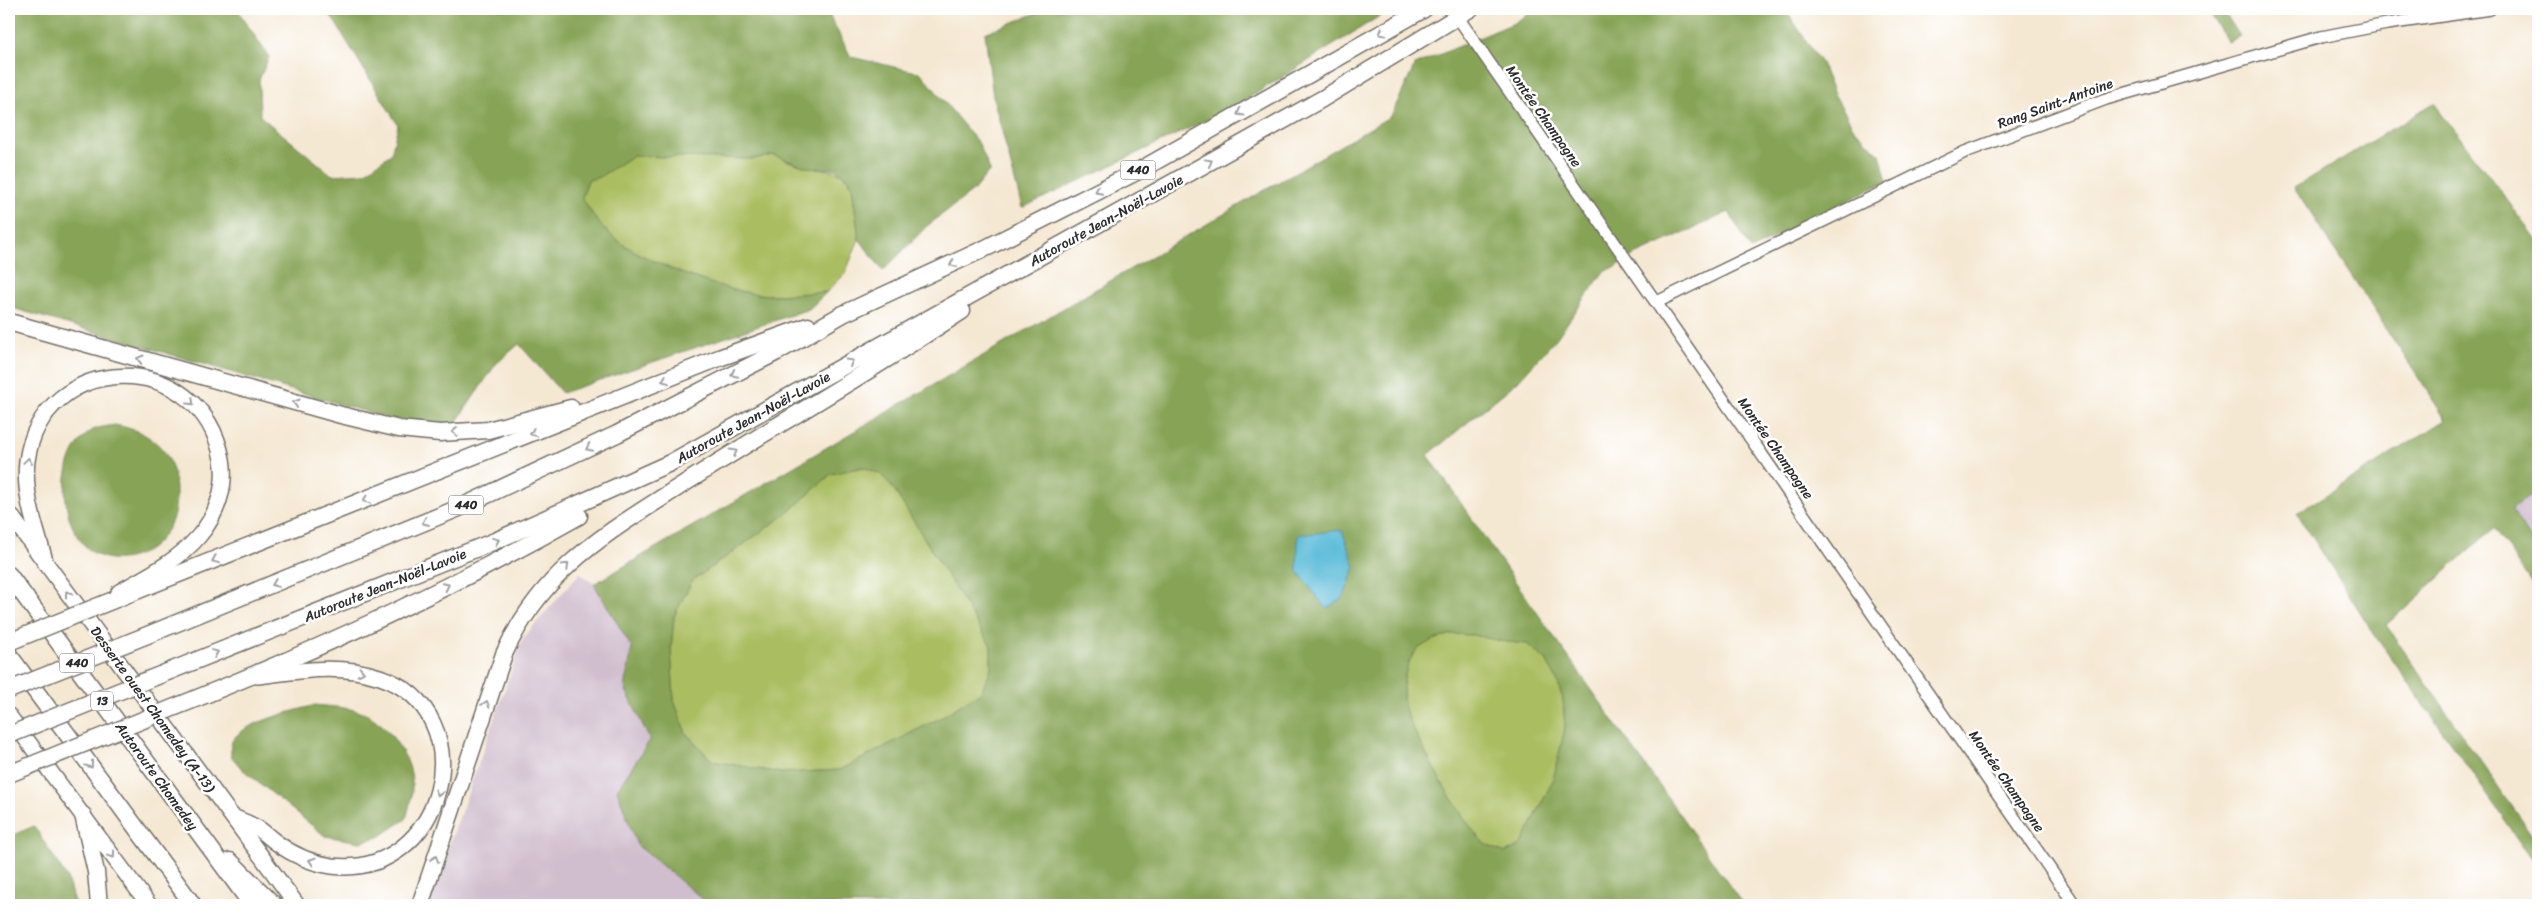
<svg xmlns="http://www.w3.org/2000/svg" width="2547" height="914" font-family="Sriracha,sans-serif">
  <rect width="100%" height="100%" fill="#fff"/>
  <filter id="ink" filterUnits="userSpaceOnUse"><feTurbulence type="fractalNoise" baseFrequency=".02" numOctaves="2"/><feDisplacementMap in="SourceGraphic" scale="10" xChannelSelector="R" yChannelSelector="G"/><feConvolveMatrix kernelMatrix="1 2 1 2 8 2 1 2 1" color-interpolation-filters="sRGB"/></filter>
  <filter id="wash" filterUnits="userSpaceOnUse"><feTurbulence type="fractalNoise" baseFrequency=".0096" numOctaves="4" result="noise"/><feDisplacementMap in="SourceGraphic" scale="20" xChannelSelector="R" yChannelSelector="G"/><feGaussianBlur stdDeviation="1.12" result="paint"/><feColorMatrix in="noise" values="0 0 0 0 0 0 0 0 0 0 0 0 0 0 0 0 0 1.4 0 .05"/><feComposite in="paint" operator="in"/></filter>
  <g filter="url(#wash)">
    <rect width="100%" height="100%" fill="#f5e8d3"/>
    <g fill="#d0bdcd">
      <polygon points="2538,490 2538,550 2511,508"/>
      <polygon points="580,573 594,584 632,648 625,688 650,740 617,790 637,845 710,905 428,905 523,638"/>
    </g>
    <g fill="#aabd61" stroke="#6a7446">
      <path d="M773 155C784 159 796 165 808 167 826 171 843 167 852 187L859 239 845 274 827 292C804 293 780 296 757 294 719 290 641 261 612 236 599 225 590 212 582 197L588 180 599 177 632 156 754 159Z"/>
      <polygon points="863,467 881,474 895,491 991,646 991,669 981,692 940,718 840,770 781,773 712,761 686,733 674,701 671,650 674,616 692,581 786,514 831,474"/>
      <path d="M1451 634 1474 635 1500 641 1527 644 1546 660 1556 678 1563 699 1565 728 1553 780 1522 844 1505 853C1499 850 1489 847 1484 843 1465 827 1409 729 1404 705 1401 692 1405 667 1412 656 1420 643 1437 639 1451 634Z"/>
    </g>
    <g fill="#87a457" stroke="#596841" fill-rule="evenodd">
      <path d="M9 9H237L269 57 259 80 260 116 332 175 364 173 391 154 398 125 330 14 336 9H826L851 57 921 73 979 144 990 170 973 191 927 226 883 271 859 239 852 187 849 179 835 169 807 167 773 155 754 159 632 156 599 177 588 180 582 197C590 212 599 225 612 236 641 261 719 290 757 294 780 297 804 293 827 292L809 309 562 393 519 344 496 364 455 424H430L387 418 9 307Z"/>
      <polygon points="1047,9 1391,9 1236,106 1022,208 993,97 985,33"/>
      <path d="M1536 9H1785L1821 63 1833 92 1855 130 1880 154 1887 181 1751 250 1729 212 1624 260 1615 268 1605 270 1556 339 1517 382 1428 455C1531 607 1639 755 1743 905H710L637 845 617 790 650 740 625 688 632 648 594 584 1391 116 1415 65 1514 23ZM863 467 881 474 895 491 991 646V669L981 692 940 718 840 770 781 773 712 761 686 733 674 701 671 650 674 616 692 581 786 514 831 474ZM1451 634 1474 635 1500 641 1527 644 1546 660 1556 678 1563 699 1565 728 1553 780 1522 844 1505 853C1499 850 1489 847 1484 843 1465 827 1409 729 1404 705 1401 692 1405 667 1412 656 1420 643 1437 639 1451 634Z"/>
      <polygon points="2206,9 2222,9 2240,36 2228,42"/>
      <polygon points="2434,103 2538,241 2538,490 2511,509 2538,550 2538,593 2494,528 2386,625 2538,844 2538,867 2378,640 2297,513 2446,420 2294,188"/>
      <path d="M115 425C162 433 181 463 175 509 173 525 158 547 143 553 63 589 42 460 93 430 99 427 109 426 115 425Z"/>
      <path d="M315 705C333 707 352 707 368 715 380 722 389 731 396 742 416 770 415 787 406 819L379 837 360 842 325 836 242 769 231 756C231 752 230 747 231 744 237 723 296 711 315 705Z"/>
      <polygon points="34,826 67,878 75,905 9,905 9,837"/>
    </g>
    <polygon fill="#59bad8" stroke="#427282" points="1342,530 1355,567 1343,598 1326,609 1297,570 1298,535"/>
  </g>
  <g filter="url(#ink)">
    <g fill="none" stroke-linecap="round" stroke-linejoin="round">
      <defs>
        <g id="minor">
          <polyline points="1452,9 2075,905"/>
          <polyline points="1657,302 1965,152 2106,99 2321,37 2387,24 2490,9"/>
        </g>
        <g id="major">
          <polyline points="1457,17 1471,9"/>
          <polyline points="9,513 297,905"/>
          <path d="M46 564C37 531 23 496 27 461 42 350 201 347 222 459 227 486 217 515 199 536 178 561 147 576 119 592"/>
          <polyline points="9,716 149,905"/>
          <path d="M232 816C241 821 251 824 259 829 265 833 271 839 277 843 293 855 312 863 332 866 445 880 486 713 380 677 339 663 299 671 257 676"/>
        </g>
        <g id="highway">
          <polyline points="9,322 341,415 399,429 440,433 488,430 571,408"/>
          <polyline points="9,575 252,905"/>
          <polyline points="91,609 719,358 808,326"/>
          <polyline points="145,636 459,508 617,434 777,352 843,314 988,247 1142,169 1424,9"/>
          <polyline points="9,655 193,905"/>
          <polyline points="170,671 495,541 670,463 1322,99 1457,17"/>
          <path d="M195 699C326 646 456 586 579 516"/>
          <polyline points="83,815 96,872 99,905"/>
          <polyline points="230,861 274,905"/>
          <path d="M420 905 504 654C538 579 592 542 660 499 694 477 728 456 762 435 829 395 896 354 962 311"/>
        </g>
      </defs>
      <use href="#minor" stroke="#726d66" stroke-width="14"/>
      <use href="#major" stroke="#726d66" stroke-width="18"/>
      <use href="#highway" stroke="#726d66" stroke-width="19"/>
      <use href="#minor" stroke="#fff" stroke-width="11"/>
      <use href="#major" stroke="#fff" stroke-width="15"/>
      <use href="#highway" stroke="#fff" stroke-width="16"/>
      <defs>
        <g id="highway-bridge">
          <polyline points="9,642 91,609"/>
          <polyline points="9,690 145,636"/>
          <polyline points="9,735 170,671"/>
          <polyline points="9,774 195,699"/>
        </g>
      </defs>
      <use href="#highway-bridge" stroke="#726d66" stroke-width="19" stroke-linecap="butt"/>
      <use href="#highway-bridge" stroke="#fff" stroke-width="16"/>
    </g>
    <defs><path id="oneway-chevron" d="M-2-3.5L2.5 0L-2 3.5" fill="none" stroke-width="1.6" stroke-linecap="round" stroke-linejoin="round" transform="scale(1.25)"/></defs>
    <g stroke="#a0a0a0">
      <use href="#oneway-chevron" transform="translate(1382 33) rotate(151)"/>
      <use href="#oneway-chevron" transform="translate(1240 113) rotate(150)"/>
      <use href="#oneway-chevron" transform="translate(1209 162) rotate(-29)"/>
      <use href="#oneway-chevron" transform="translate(1098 191) rotate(153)"/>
      <use href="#oneway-chevron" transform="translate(953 264) rotate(155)"/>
      <use href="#oneway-chevron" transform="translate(140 359) rotate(-164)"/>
      <use href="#oneway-chevron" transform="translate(850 362) rotate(-30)"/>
      <use href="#oneway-chevron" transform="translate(734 374) rotate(152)"/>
      <use href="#oneway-chevron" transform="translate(665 380) rotate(158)"/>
      <use href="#oneway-chevron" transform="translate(191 402) rotate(44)"/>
      <use href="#oneway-chevron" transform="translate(296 403) rotate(-164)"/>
      <use href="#oneway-chevron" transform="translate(455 432) rotate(179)"/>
      <use href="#oneway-chevron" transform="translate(533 433) rotate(158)"/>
      <use href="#oneway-chevron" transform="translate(589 448) rotate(154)"/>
      <use href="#oneway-chevron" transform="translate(734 452) rotate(-31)"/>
      <use href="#oneway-chevron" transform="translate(28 461) rotate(-82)"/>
      <use href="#oneway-chevron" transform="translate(366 500) rotate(158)"/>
      <use href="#oneway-chevron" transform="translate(425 522) rotate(157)"/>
      <use href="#oneway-chevron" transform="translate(496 541) rotate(-22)"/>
      <use href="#oneway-chevron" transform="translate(215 560) rotate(158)"/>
      <use href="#oneway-chevron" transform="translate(566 566) rotate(-44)"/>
      <use href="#oneway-chevron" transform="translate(275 584) rotate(158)"/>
      <use href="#oneway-chevron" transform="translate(446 586) rotate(-27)"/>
      <use href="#oneway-chevron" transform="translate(68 594) rotate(-126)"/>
      <use href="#oneway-chevron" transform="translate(215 653) rotate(-22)"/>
      <use href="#oneway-chevron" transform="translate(361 672) rotate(12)"/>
      <use href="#oneway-chevron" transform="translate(486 704) rotate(-72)"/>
      <use href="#oneway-chevron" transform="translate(90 765) rotate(54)"/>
      <use href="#oneway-chevron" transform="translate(439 793) rotate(103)"/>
      <use href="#oneway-chevron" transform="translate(112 855) rotate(54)"/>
      <use href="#oneway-chevron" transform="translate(435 859) rotate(-72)"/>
      <use href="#oneway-chevron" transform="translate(312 861) rotate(-162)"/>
    </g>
  </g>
  <g text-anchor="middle" stroke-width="5" stroke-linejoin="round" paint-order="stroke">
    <g fill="#fff" stroke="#6b6b6b" stroke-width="1">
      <rect x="1120.5" y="160.5" width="35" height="19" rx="4"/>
      <rect x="448.5" y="495.5" width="35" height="19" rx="4"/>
      <rect x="59.5" y="653.5" width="35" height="19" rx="4"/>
      <rect x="91" y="691.5" width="22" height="19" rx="4"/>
    </g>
    <g font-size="12" font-weight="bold" fill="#2b2b2b">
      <text x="1138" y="174">440</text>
      <text x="466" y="509">440</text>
      <text x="77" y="667">440</text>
      <text x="102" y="705">13</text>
    </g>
    <g font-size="14" fill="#2b2b2b" stroke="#fff">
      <text transform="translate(2055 103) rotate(-20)" y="5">Rang Saint-Antoine</text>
      <text transform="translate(1544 116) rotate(55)" y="5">Montée Champagne</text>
      <text transform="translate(1106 220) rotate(-29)" y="5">Autoroute Jean-Noël-Lavoie</text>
      <text transform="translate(753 417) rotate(-29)" y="5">Autoroute Jean-Noël-Lavoie</text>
      <text transform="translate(1776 448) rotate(55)" y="5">Montée Champagne</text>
      <text transform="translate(385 585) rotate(-22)" y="5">Autoroute Jean-Noël-Lavoie</text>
      <text transform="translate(153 709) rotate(54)" y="5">Desserte ouest Chomedey (A-13)</text>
      <text transform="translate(157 776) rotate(54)" y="5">Autoroute Chomedey</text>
      <text transform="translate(2007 781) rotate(55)" y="5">Montée Champagne</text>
    </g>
  </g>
  <rect width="2547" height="914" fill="none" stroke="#fff" stroke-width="30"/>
</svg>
